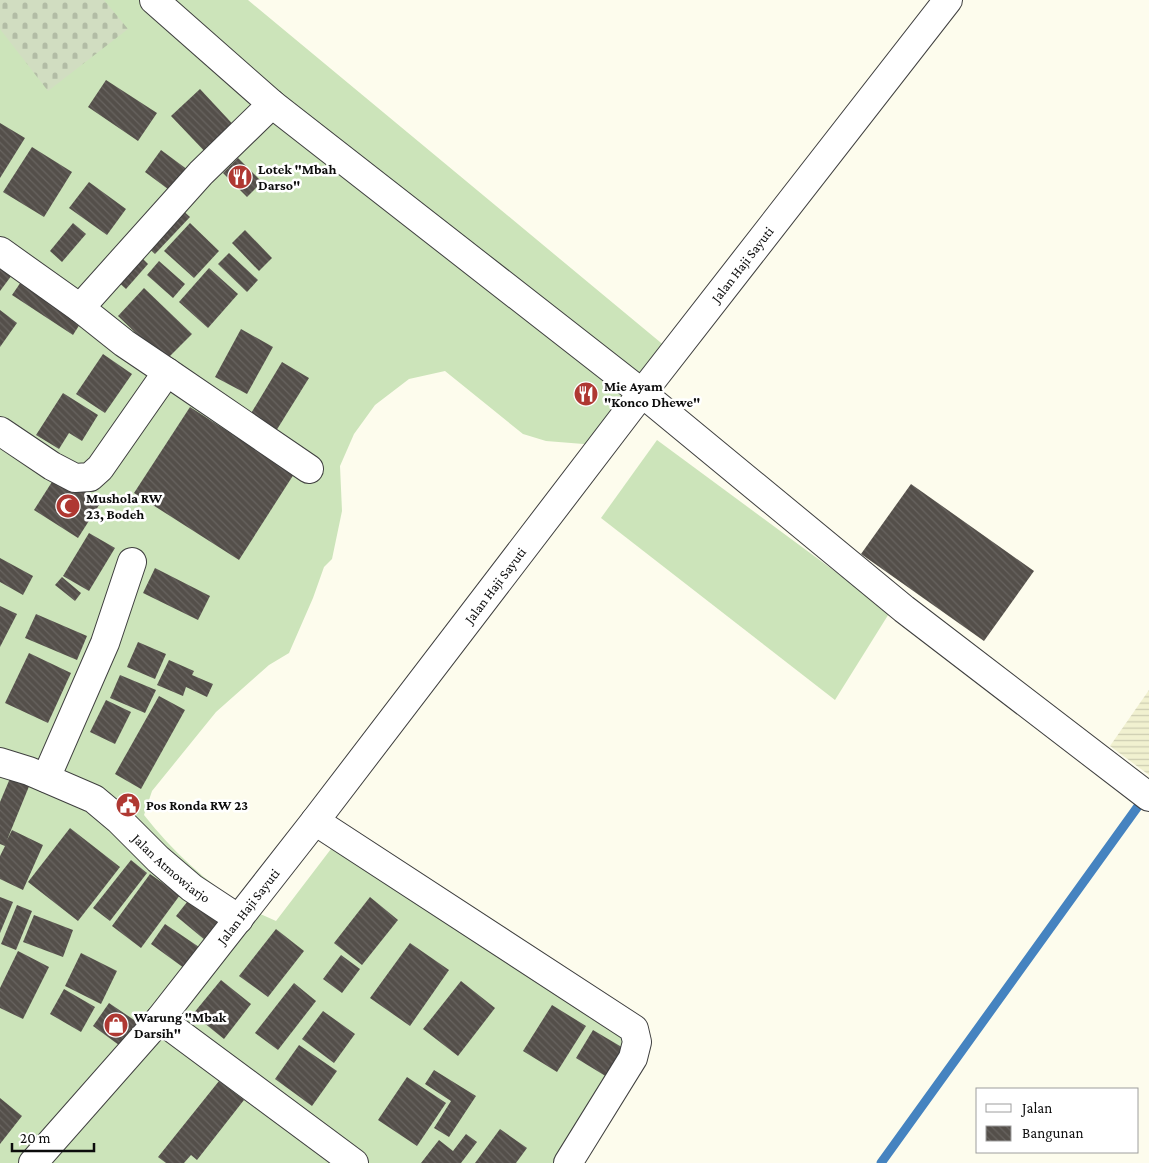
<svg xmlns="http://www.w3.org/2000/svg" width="1149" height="1163" font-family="'Crimson Pro',serif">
  <defs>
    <pattern id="farmland-rules" width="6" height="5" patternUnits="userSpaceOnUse" patternTransform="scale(1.25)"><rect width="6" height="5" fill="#f1f1d0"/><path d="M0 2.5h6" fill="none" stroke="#cdcdb1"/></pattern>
    <pattern id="cemetery-stones" width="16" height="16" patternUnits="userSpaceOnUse" patternTransform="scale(1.25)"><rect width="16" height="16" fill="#d1ddc1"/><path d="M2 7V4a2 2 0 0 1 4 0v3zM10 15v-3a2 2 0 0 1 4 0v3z" fill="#b2bca5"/></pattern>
    <pattern id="building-back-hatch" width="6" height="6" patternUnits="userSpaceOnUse" patternTransform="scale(1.25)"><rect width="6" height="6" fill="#544f4a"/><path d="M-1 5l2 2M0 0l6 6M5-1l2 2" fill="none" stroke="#686460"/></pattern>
  </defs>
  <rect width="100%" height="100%" fill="#fdfced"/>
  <polygon fill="url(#farmland-rules)" points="1149,690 1149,775 1110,746"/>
  <g fill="#cce4ba">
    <path d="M0 0H248L666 347 596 445 546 441 523 434 445 371 409 379 375 405 354 434 340 466 342 511 332 559 324 567 313 598 289 653 269 665 216 712 152 791 144 815C172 851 206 882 244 906 254 912 265 916 276 921L334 845 640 1047 573 1163H0Z"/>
    <polygon points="657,440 890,612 835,700 601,518"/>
  </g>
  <polygon fill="url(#cemetery-stones)" points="0,0 104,0 128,29 48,91 0,29"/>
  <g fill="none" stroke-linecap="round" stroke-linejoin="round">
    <polyline stroke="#4583c0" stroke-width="9" points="881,1163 1144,798"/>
  </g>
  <g fill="url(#building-back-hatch)">
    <polygon points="106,80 157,113 138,141 88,107"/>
    <polygon points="200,89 240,132 211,158 171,116"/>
    <polygon points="0,123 25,138 0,178"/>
    <polygon points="32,147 72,172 44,217 3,192"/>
    <polygon points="161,150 192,173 176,195 145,172"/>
    <polygon points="238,158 262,182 247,197 223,173"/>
    <polygon points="89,182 126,209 107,235 69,208"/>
    <polygon points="179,207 190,217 155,254 144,244"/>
    <polygon points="73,223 86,234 62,262 50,251"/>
    <polygon points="190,223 219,251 194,278 164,251"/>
    <polygon points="245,230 272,258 259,271 232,243"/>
    <polygon points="137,253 148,264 126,289 114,278"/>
    <polygon points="229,253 258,280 247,292 218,264"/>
    <polygon points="159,261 185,284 173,298 147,275"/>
    <polygon points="0,266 12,275 0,291"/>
    <polygon points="209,268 238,294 208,328 179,302"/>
    <polygon points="25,276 85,316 73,335 12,295"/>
    <polygon points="144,288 192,334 165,361 118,316"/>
    <polygon points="0,310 17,323 0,347"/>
    <polygon points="241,329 273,347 247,394 215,377"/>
    <polygon points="103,354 132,374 105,413 76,394"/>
    <polygon points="282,362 309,378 276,431 250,415"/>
    <polygon points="63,393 98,415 82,441 69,433 59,449 36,435"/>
    <polygon points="190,407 294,474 239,560 134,493"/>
    <polygon points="57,474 101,502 78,538 34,510"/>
    <polygon points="911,484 1034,571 984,641 861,554"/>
    <polygon points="89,533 115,548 89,591 63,576"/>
    <polygon points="0,558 33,576 23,595 0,582"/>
    <polygon points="155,568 210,596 198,620 143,593"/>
    <polygon points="62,577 81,593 75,601 55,585"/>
    <polygon points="0,606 17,614 0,647"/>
    <polygon points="36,614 87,636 77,660 25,638"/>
    <polygon points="138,642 166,654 155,679 127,667"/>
    <polygon points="29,653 71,673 48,723 5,703"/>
    <polygon points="169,660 194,671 192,675 213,684 207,697 186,687 183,696 157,685"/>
    <polygon points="120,675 156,690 145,713 110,698"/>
    <polygon points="159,696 185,710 141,789 115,774"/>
    <polygon points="106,700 131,712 115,744 90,732"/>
    <polygon points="11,776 30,784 7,840 12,830 43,845 23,890 0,879 0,856 5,846 0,844 0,802"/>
    <polygon points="70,828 120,867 78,921 28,882"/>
    <polygon points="131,860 147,873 110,921 93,908"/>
    <polygon points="150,874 180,895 141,948 112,926"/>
    <polygon points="0,897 13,902 0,933"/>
    <polygon points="191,897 227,926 211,945 176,916"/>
    <polygon points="370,897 398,920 362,965 334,943"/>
    <polygon points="17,905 32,911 16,950 1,944"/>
    <polygon points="34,915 73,930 63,957 23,942"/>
    <polygon points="165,924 199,947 184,968 151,944"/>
    <polygon points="276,929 304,951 268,997 239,976"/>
    <polygon points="410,943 449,970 410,1026 370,998"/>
    <polygon points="18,951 49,967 23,1019 0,1008 0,988"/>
    <polygon points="81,953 117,971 101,1004 65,986"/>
    <polygon points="341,955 360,969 342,993 323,979"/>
    <polygon points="221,980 251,1004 224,1039 193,1014"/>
    <polygon points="461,981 495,1008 458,1056 423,1029"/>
    <polygon points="294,983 316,1001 278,1050 255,1033"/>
    <polygon points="64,989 95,1007 81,1032 50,1014"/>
    <polygon points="109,1003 140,1024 123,1048 93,1026"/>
    <polygon points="552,1005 586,1026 557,1072 523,1051"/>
    <polygon points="323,1011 355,1034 334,1063 302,1039"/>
    <polygon points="593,1030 630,1052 612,1080 576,1058"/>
    <polygon points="299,1045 337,1071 312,1106 275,1079"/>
    <polygon points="434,1070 476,1096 449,1137 434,1128 451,1101 425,1084"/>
    <polygon points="407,1077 446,1103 417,1146 378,1120"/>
    <polygon points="219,1081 244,1100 197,1160 191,1155 184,1163 166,1163 158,1157"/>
    <polygon points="0,1098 22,1116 0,1144"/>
    <polygon points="500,1129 527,1148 516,1163 475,1163"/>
    <polygon points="466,1134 477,1142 461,1163 421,1163 439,1140 453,1151"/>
  </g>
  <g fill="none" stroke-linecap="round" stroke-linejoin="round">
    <defs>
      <g id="minor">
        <polyline points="154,0 272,104 642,393 904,609 1149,797"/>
        <polyline points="0,251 80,308"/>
        <polyline points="167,372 309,469"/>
        <polyline points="0,431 52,466 75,478 90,477 100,468 167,372 124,343 80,308 201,173 272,104"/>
        <path id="s1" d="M0 762 29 771 94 799 119 820 158 859 192 888 239 919"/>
        <polyline points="46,778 105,643 132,562"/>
        <polyline points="315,821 634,1029 637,1042 633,1058 568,1163"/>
        <polyline points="160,1019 354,1163"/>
        <path id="s2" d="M33 1163 160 1019 315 821 642 393 948 0"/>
      </g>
    </defs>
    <use href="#minor" stroke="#3f3f3f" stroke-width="30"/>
    <use href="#minor" stroke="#fff" stroke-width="28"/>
  </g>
  <defs>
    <symbol id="restaurant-disc" viewBox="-11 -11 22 22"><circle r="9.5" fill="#af3832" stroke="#fff"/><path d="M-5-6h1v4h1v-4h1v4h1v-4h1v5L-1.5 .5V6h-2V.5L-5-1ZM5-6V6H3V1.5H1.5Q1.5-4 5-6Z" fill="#fff"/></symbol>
    <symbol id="mosque-disc" viewBox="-11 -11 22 22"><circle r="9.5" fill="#af3832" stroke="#fff"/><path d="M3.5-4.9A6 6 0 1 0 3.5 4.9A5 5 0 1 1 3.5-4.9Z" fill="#fff"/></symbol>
    <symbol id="civic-disc" viewBox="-11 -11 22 22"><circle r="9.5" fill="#af3832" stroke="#fff"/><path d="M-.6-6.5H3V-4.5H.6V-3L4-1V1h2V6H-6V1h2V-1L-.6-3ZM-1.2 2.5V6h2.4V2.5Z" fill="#fff"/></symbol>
    <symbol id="shop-disc" viewBox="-11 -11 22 22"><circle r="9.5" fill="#af3832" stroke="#fff"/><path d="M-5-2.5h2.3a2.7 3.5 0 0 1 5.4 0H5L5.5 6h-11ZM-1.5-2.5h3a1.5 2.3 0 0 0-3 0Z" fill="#fff"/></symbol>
  </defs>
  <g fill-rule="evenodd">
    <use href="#restaurant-disc" x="226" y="163" width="28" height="28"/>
    <use href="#restaurant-disc" x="572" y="380" width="28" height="28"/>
    <use href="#mosque-disc" x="54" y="492" width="28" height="28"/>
    <use href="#civic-disc" x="114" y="791" width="28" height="28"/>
    <use href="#shop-disc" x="102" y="1011" width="28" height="28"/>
  </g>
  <g text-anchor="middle" stroke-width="5" stroke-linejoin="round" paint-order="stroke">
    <g font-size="14" font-weight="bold" fill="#0c0c0c" stroke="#fff" text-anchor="start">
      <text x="258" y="174">Lotek "Mbah<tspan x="258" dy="16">Darso"</tspan></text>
      <text x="604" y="391">Mie Ayam<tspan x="604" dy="16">"Konco Dhewe"</tspan></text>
      <text x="86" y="503">Mushola RW<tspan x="86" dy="16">23, Bodeh</tspan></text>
      <text x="146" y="810">Pos Ronda RW 23</text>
      <text x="134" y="1022">Warung "Mbak<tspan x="134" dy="16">Darsih"</tspan></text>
    </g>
    <g font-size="14" fill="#0c0c0c" stroke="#fff">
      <text dy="5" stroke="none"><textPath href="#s2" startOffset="1145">Jalan Haji Sayuti</textPath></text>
      <text dy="5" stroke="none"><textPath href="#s2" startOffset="740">Jalan Haji Sayuti</textPath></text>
      <text dy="5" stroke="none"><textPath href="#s1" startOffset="205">Jalan Atmowiarjo</textPath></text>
      <text dy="5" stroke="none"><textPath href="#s2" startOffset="335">Jalan Haji Sayuti</textPath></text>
    </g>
  </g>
  <rect x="976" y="1088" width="162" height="65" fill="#ffffff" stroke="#9e9e9e"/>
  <rect x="986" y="1104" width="25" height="8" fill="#ffffff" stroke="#9e9e9e"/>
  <text x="1022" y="1113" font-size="15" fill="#0c0c0c">Jalan</text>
  <rect x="986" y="1126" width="25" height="15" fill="url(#building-back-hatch)" stroke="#9e9e9e"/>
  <text x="1022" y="1138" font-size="15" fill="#0c0c0c">Bangunan</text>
  <path d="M12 1143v8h82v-8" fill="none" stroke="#0c0c0c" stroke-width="2.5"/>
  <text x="20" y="1143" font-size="15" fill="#0c0c0c" stroke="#ffffff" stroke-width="4" paint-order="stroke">20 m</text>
</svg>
